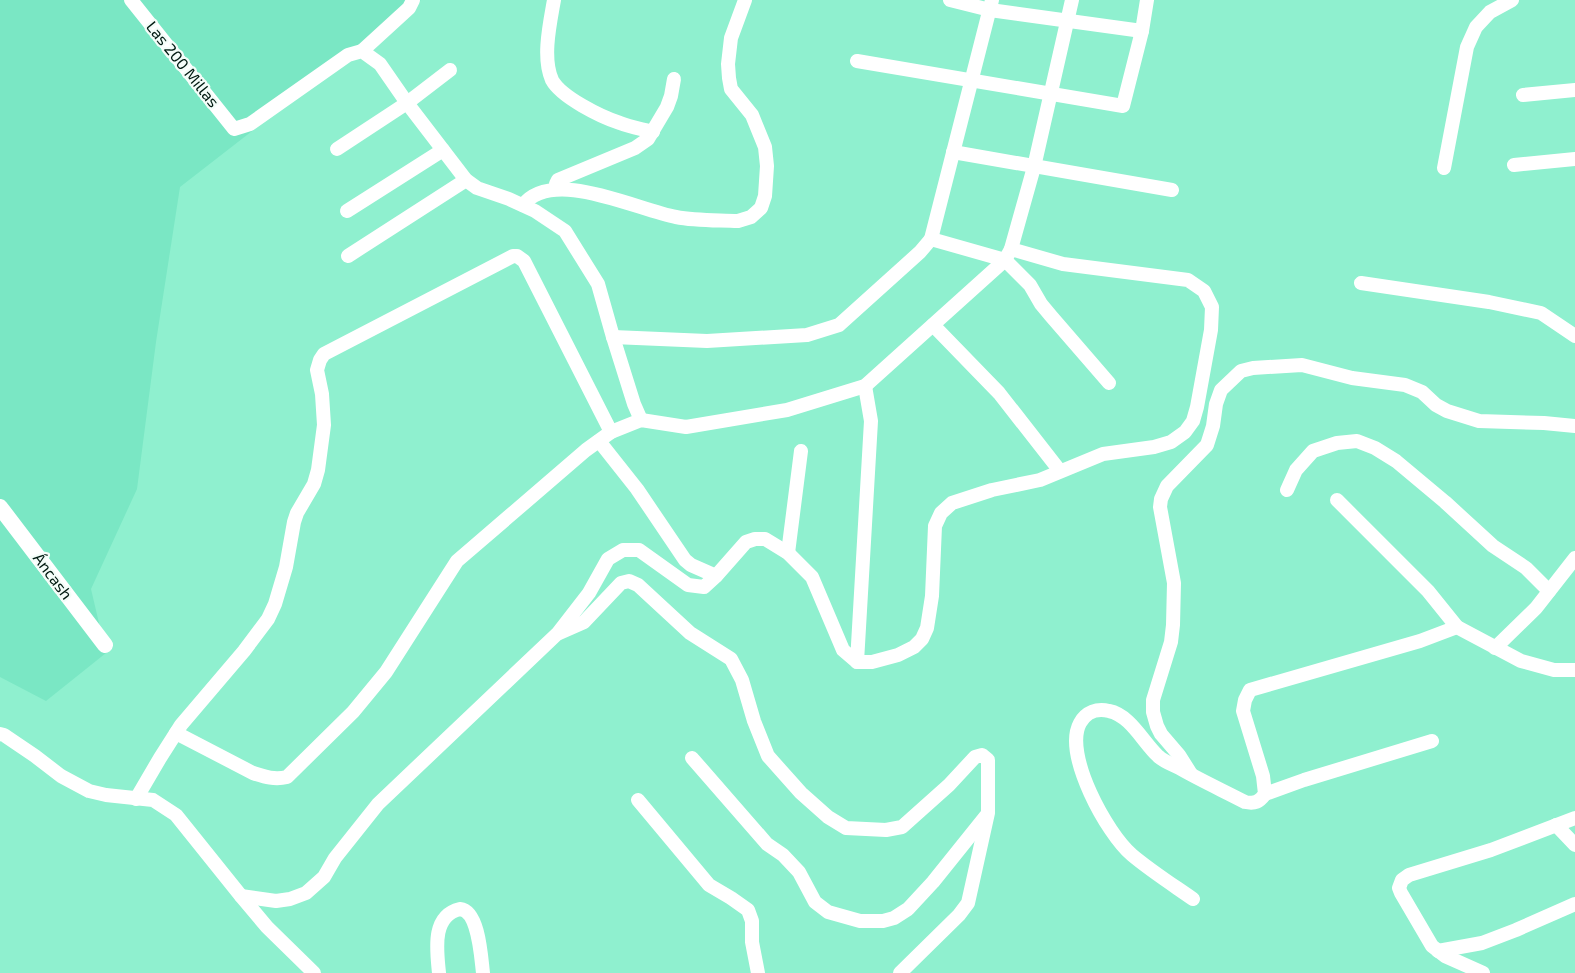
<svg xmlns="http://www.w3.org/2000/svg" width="1575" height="973" font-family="'Exo 2',sans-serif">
  <rect width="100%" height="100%" fill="#8ff0cf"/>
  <polygon fill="#7ae7c4" points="0,0 421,0 180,187 156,342 137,489 91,589 106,653 46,701 0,677"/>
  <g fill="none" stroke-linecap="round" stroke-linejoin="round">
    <g stroke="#fff" stroke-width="14">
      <polyline points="131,0 234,129 250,124 348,55 362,51 380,64 407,103 466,180 477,188 509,199 535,211 565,231 598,284 613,337 634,404 641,420"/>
      <path d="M554 0C550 23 542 58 552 80 561 97 601 117 620 123 630 127 642 129 653 132"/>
      <polyline points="950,0 990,10 1142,31"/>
      <polyline points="362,51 409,8 413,0"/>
      <polyline points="857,61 1123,106 1142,31 1147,0"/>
      <polyline points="1523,95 1575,90"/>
      <polyline points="337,149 407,103 450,70"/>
      <polyline points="953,152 1172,190"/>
      <polyline points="1514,165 1575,159"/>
      <polyline points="1444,168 1467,47 1476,27 1490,12 1512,0"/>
      <polyline points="557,189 556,184 558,180 635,148 648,139 667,107 671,96 674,79"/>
      <path d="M523 205C553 167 637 210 676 217 696 221 717 220 738 221L751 217 761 208 765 196 767 166 765 147 752 115 731 89 729 78 728 64 731 38 745 0"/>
      <polyline points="347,211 443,150"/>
      <polyline points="931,239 992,0"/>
      <polyline points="348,256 466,180"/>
      <polyline points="1361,283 1489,302 1541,313 1575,336"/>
      <polyline points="933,325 999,393 1060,471"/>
      <polyline points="613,337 707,341 807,335 839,325 920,252 931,239 1005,260 1030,285 1041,304 1051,316 1109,383"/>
      <polyline points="599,441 637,489 685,560 691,565 716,576"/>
      <polyline points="1287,490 1296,470 1313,451 1337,443 1357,441 1375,448 1396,461 1445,502 1493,546 1526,568 1549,591"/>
      <polyline points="1337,500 1428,591 1457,627 1521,661 1554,670 1575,670"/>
      <polyline points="788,553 801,451"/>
      <polyline points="559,633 584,622 621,583 629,581 638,585 690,633 731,659 742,680 754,721 768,756 801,793 828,817 846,828 886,830 902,827 949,785 975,757 982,755 988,760 988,813 968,903 959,915 900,973"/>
      <polyline points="1495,648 1536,608 1575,558"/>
      <polyline points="857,662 871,421 865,386"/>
      <path d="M176 733 253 773C265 777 275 780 287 777L353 712 386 672 457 561 586 450 611 432 641 420 686 427 787 410 865 386 1005 260 1011 249 1034 167 1072 0"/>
      <polyline points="0,734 4,735 35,756 61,776 89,791 106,795 153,800 176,815 241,896 267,927 314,973"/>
      <polyline points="692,758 767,844 783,855 799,872 815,902 828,912 860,921 883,921 894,918 908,909 933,882 986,816"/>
      <polyline points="1191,774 1179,755 1161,734 1157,726 1153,712 1153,700 1171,642 1173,625 1174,583 1160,507 1161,499 1167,486 1207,445 1213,426 1216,404 1221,390 1241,371 1253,368 1302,365 1352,378 1405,385 1422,392 1436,405 1447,411 1479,421 1544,423 1575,426"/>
      <polyline points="1265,794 1304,780 1432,741"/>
      <polyline points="136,799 160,758 181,725 244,651 268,619 275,604 286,567 294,522 297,513 314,484 318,470 324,425 322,394 317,370 320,360 324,354 513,256 517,256 524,261 611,432"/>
      <polyline points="638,800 709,885 731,898 748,910 752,921 752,942 758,973"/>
      <polyline points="1556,825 1575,845"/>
      <polyline points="241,896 276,901 290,899 306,893 324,877 335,858 378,804 558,633 589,593 608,559 623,550 639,550 688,585 704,587 716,576 746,542 755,539 765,539 788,553 812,577 843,650 857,662 872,662 898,655 914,647 922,639 927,628 932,596 935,526 941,513 952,503 992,490 1040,480 1103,454 1154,447 1171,442 1185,432 1193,421 1197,407 1211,330 1212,307 1204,291 1188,280 1063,264 1011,249"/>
      <path d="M1193 899C1173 885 1151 871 1132 855 1107 834 1063 754 1080 723 1086 712 1097 708 1109 711 1130 715 1143 742 1158 756 1164 762 1174 765 1181 769 1202 781 1224 791 1245 802 1255 804 1259 802 1265 794L1263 776 1243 711 1245 700 1250 690 1420 641 1457 627"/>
      <polyline points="1438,951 1482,943 1516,930 1575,904"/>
      <path d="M439 973C437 951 431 916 460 909 479 911 481 957 483 973"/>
      <polyline points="1483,973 1445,956 1432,946 1401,893 1399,888 1402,880 1409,875 1491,850 1575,818"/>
    </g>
    <polyline stroke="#fff" stroke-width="16" points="0,507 105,645"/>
  </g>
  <g text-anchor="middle" stroke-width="4.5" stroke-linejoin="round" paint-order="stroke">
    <g font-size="16" fill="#001a11" stroke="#f4fdf9">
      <text transform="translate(183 64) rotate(51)" y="6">Las 200 Millas</text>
      <text transform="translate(53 576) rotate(53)" y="6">Áncash</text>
    </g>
  </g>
</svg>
